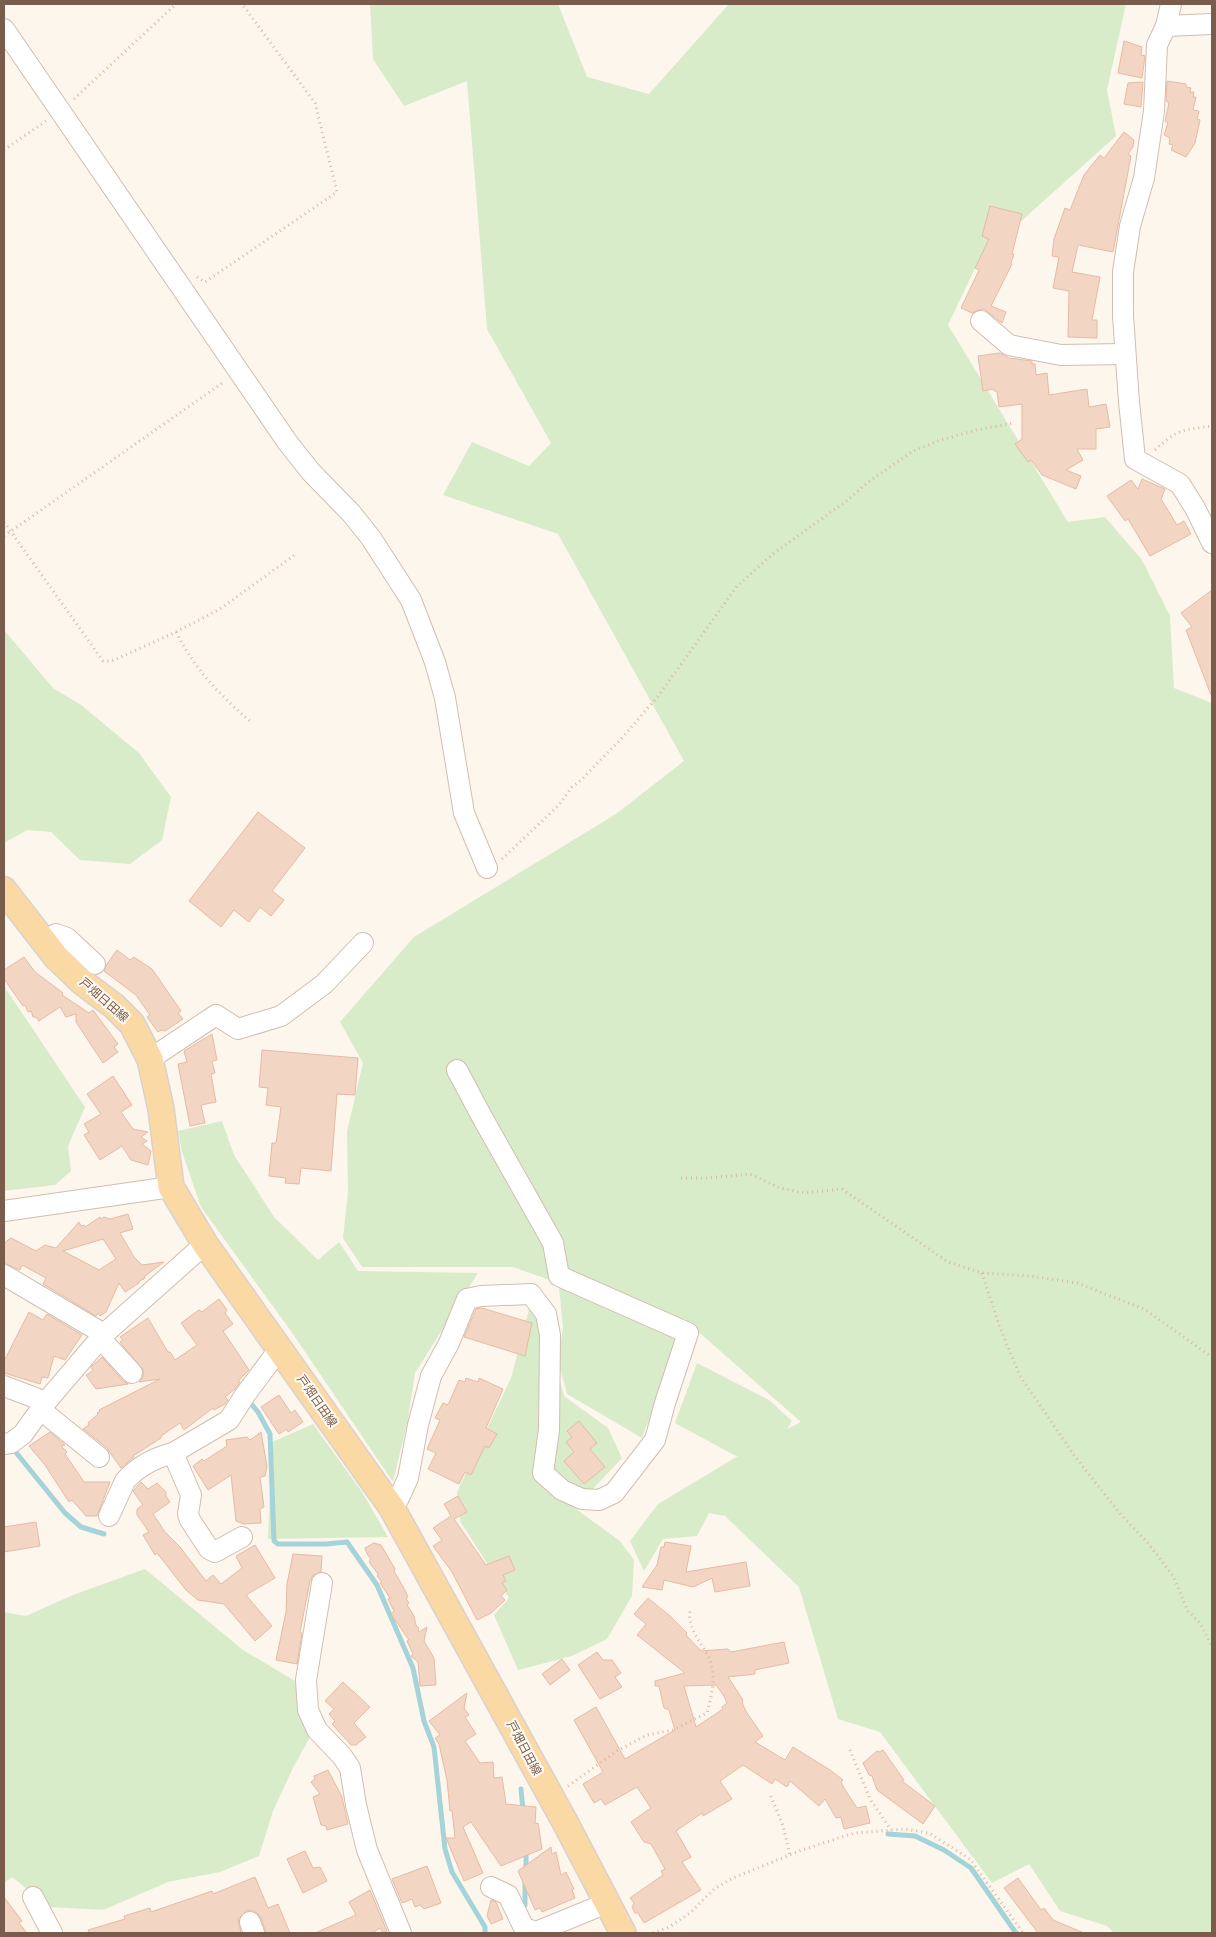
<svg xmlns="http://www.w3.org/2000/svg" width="1216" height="1937" font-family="'Golos Text','Noto Sans JP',sans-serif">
  <rect width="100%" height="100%" fill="#fdf6ec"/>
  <g fill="#d8ecc9">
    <polygon points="370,4 558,4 587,77 649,94 729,4 1126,4 1107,90 1116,136 980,258 948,325 1068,522 1105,517 1142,560 1170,616 1174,688 1212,703 1212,1933 1114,1933 1107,1926 1060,1911 1029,1864 992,1883 880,1732 838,1719 799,1587 725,1516 709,1513 697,1536 663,1539 644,1571 630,1541 658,1504 738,1456 734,1455 675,1423 697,1363 769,1400 792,1421 787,1429 801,1422 701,1334 513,1267 362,1267 343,1238 348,1192 347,1131 363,1063 340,1022 414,937 616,814 684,761 558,534 443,495 472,442 529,466 551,443 487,329 467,81 404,106 373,59"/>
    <polygon points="4,630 53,688 81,705 139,753 171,797 162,840 130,864 80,860 51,832 27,830 4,843"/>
    <polygon points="4,986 85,1107 68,1146 71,1171 55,1185 4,1191"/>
    <polygon points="222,1121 234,1155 274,1217 318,1260 339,1242 358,1271 478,1273 415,1373 408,1419 393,1482 293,1334 201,1207 182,1152 178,1131"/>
    <polygon points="559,1287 680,1337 642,1438 567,1394 558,1360 563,1328"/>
    <polygon points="547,1300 559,1325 555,1363 564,1396 608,1428 622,1458 589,1493 540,1478 580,1512 620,1541 634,1560 632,1596 607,1639 572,1656 518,1670 494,1615 509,1598 460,1521 457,1492 511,1378 531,1302"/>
    <polygon points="313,1424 362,1492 388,1537 268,1539 272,1442"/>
    <polygon points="145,1569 243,1650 295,1681 309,1739 294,1766 273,1811 259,1856 220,1872 168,1882 103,1910 49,1907 12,1877 4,1883 4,1612 26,1616 73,1595"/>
  </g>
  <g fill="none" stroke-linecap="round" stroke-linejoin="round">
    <g stroke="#a5d3da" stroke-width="5">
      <polyline points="248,1400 258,1412 270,1434 274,1541 278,1544 326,1544 347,1542 377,1585 413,1668 424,1721 434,1747 445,1849 452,1872 485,1927 485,1933"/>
      <polyline points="14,1450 65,1513 81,1527 104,1534"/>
      <polyline points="521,1789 523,1810"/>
      <polyline points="888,1834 915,1836 944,1850 971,1868 1016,1933"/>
      <polyline points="526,1870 526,1849"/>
      <polyline points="525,1905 525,1881"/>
    </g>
  </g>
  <g fill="#f3d5c3" stroke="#e6bba3" fill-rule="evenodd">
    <polygon points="1124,41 1142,47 1141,55 1145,56 1142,78 1118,73"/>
    <polygon points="1167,81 1186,84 1186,87 1191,88 1190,92 1194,92 1193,97 1196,97 1193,110 1199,111 1197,119 1200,120 1195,143 1186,157 1171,150 1173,145 1169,144 1170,138 1164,135 1168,123 1165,121 1169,103 1166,101"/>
    <polygon points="1143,82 1141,107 1124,104 1128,83"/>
    <polygon points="1124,132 1134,140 1133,147 1128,154 1131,156 1113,252 1078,245 1072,272 1100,277 1092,320 1097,320 1097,338 1068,337 1069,291 1053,288 1059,257 1052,256 1054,239 1065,208 1070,210 1084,175 1100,155 1104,158"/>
    <polygon points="990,206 1022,214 1012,254 1014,254 1011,263 1012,264 991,306 1006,312 1002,323 984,309 978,310 972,313 961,308 979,270 975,268 989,239 982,236"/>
    <polygon points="1000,353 1009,358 1032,361 1032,364 1035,364 1036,375 1047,373 1049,395 1087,389 1089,407 1106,404 1110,427 1096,429 1096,449 1077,449 1083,460 1066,470 1081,476 1076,489 1042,475 1031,460 1028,462 1015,444 1022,439 1022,404 999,407 997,391 994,391 994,389 983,391 978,356"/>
    <polygon points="1142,479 1165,489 1161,499 1177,525 1184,521 1191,534 1150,556 1128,519 1125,521 1107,496 1131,480 1138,489"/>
    <polygon points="1212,590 1212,695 1211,695 1186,630 1192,627 1181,613"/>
    <polygon points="258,812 305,848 272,891 284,900 271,916 260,907 249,922 234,910 221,927 189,901"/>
    <polygon points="117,950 130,960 134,957 152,969 181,1011 178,1013 183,1019 165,1031 161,1030 158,1032 147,1017 150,1015 136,995 104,971 107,964"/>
    <polygon points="24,957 35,972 63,993 62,995 89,1013 93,1010 118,1044 114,1047 118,1052 103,1063 76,1022 76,1014 66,1017 60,1007 39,1021 36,1017 33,1017 31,1011 28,1012 25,1005 23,1006 4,979 4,970"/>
    <polygon points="212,1034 217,1060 212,1061 215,1073 211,1074 216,1102 201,1105 205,1123 190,1126 178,1064 187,1062 184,1051"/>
    <polygon points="262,1050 358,1058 355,1095 337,1094 331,1171 301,1168 299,1184 285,1183 286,1178 269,1176 272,1143 276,1143 281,1107 266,1105 268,1088 259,1087"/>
    <polygon points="113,1076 132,1105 121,1112 133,1129 148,1132 141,1137 147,1141 142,1144 151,1151 148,1165 131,1160 122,1146 100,1160 84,1135 89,1132 84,1124 101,1114 87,1094"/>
    <path d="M128 1214 133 1229 120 1233 134 1257 142 1265 164 1262 145 1276 144 1279 139 1281V1283L125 1292 119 1283 106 1312 100 1316 98 1313 96 1316 43 1284 46 1278 22 1265 20 1270 4 1263V1243L11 1238 36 1251 45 1245 56 1248 79 1222 81 1226 84 1225 85 1227 100 1217 101 1219 104 1217 110 1219ZM103 1239 116 1259 99 1270 63 1251Z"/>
    <polygon points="219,1299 227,1310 225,1313 233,1324 223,1331 249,1370 238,1381 240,1382 235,1389 225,1397 228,1400 225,1404 214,1410 213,1408 184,1430 180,1423 161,1436 161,1438 133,1456 134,1457 121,1468 107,1448 83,1429 89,1425 88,1423 98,1414 97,1413 100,1411 99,1410 160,1379 139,1382 143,1377 143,1370 120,1342 123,1340 120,1337 148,1318 168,1352 170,1352 175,1360 197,1345 181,1323 199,1310 202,1312"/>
    <polygon points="482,1308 532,1323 525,1356 464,1337 476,1309"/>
    <polygon points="29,1312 43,1320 47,1314 82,1335 65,1360 54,1356 48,1378 42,1377 40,1384 4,1373 4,1361"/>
    <polygon points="102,1357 123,1381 128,1384 96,1389 86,1375 93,1371 91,1367"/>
    <polygon points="466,1378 478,1382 479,1378 503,1389 486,1428 497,1434 489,1448 485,1446 471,1475 465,1472 459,1484 428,1469 436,1453 427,1449 440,1420 435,1418 443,1403 448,1405 459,1380 465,1382"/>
    <polygon points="279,1395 291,1413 295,1410 303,1422 288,1432 287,1429 279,1434 261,1407"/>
    <polygon points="579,1421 597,1443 590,1449 605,1467 584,1484 564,1461 574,1452 566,1442 572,1437 567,1431"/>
    <polygon points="50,1432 65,1445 61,1446 67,1452 65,1454 84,1482 110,1482 97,1516 86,1516 72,1500 69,1502 45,1465 29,1446"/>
    <polygon points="261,1432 267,1466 265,1476 260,1477 264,1507 260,1509 261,1523 244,1524 236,1521 231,1475 208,1490 193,1466 202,1459 204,1461 227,1446 226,1440 247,1437 250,1440"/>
    <polygon points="141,1482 148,1489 157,1483 166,1492 166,1496 170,1502 153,1514 165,1532 180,1547 206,1581 213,1575 221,1584 242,1568 236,1556 255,1545 275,1578 246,1595 272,1626 255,1641 224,1604 198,1600 186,1590 157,1553 155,1555 143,1535 149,1532 137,1515 137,1509 143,1505 133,1491"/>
    <polygon points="458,1496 467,1512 454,1519 486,1565 509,1556 515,1570 503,1575 506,1581 502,1583 507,1590 501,1596 505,1600 491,1613 477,1620 452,1572 433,1546 442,1540 433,1528 451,1516 444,1504"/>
    <polygon points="36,1522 40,1546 4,1552 4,1527"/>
    <polygon points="665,1542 691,1546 686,1572 746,1562 750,1586 715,1592 712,1578 693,1587 664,1580 662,1590 642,1587 657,1565 661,1547 664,1547"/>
    <polygon points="374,1543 381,1545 395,1569 394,1571 405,1590 408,1597 406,1599 409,1603 407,1605 414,1616 416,1625 419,1629 418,1630 419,1632 427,1627 424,1641 434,1658 436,1685 420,1686 418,1662 411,1656 413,1654 407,1641 409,1640 391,1614 394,1611 388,1599 390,1598 380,1583 382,1582 377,1576 378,1574 369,1562 371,1559 367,1554 365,1548"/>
    <polygon points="293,1554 322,1556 321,1572 313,1575 310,1581 300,1632 302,1633 297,1664 276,1660 286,1612 287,1584"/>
    <path d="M648 1598 670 1616 687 1633 686 1635 701 1651 728 1649 731 1652 784 1642 789 1663 755 1670V1674L728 1677 743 1700 742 1703 747 1713 763 1736 755 1742 785 1760 793 1747 830 1770 843 1780 841 1782 844 1788 857 1808 866 1806 870 1823 844 1829 841 1817 836 1818 825 1799 819 1806 790 1781 787 1787 775 1779 772 1784 743 1765 720 1781 732 1799 703 1816 702 1813 676 1831 691 1857 682 1862 701 1890 644 1923 638 1913H635L632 1907 634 1903 630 1898 663 1875 661 1871 665 1869 651 1844 644 1842 631 1822 651 1808 637 1787 605 1805 601 1799 594 1803 583 1784 603 1772 574 1720 596 1707 625 1759 675 1730 669 1710 664 1708 659 1686H655V1681L685 1673 637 1635 646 1624 634 1614ZM716 1685 724 1696 727 1703 722 1707 723 1709 696 1727 684 1686Z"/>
    <polygon points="597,1652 603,1660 612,1660 621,1673 615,1677 622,1687 600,1699 578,1665"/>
    <polygon points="562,1659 570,1670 550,1685 542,1674"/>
    <polygon points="343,1682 370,1707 354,1723 366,1737 356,1745 351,1745 332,1724 335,1721 329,1714 334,1709 325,1701"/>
    <polygon points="467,1693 464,1708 469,1715 465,1717 476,1734 465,1741 480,1763 493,1762 494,1778 502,1777 506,1804 536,1807 535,1824 538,1823 542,1849 501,1866 471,1822 463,1827 483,1873 464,1881 446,1838 455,1838 452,1810 450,1811 447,1780 439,1744 435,1738 440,1735 429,1721"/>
    <polygon points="883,1750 904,1780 902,1781 935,1806 923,1824 877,1790 872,1776 869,1775 863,1763 877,1751 879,1752"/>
    <polygon points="328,1770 342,1797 348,1824 327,1830 326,1826 321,1825 313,1797 320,1794 311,1782 315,1779 314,1776"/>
    <polygon points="551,1847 552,1854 556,1852 561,1875 566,1872 574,1889 572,1890 575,1898 542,1912 540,1908 535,1910 518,1871"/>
    <polygon points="305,1851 313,1868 320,1867 327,1881 303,1893 287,1859"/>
    <polygon points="427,1866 441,1903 424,1909 420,1905 415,1907 412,1899 402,1903 392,1879"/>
    <polygon points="255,1877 268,1908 278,1904 290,1933 266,1933 261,1918 257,1913 252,1910 246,1911 238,1919 241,1933 89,1933 88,1930 125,1919 124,1916 150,1908 151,1912 212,1891 213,1894"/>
    <polygon points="1018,1878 1041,1910 1044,1908 1053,1920 1084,1933 1038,1933 1004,1888"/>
    <polygon points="370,1890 387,1931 383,1933 380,1928 372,1933 315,1933 356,1915 349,1902"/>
    <polygon points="4,1897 22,1921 19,1923 27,1933 4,1933"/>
    <polygon points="491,1900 496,1902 503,1919 491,1924 487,1916"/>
  </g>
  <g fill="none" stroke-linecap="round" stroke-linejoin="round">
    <defs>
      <g id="minor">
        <polyline points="1171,4 1166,26 1157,45 1154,111 1144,178 1130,226 1123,272 1123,316 1129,402 1135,459 1180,484 1195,508 1212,543"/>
        <polyline points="1166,26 1212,24"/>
        <polyline points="4,29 288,443 311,472 351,513 371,538 411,600 435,662 445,698 464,813 487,868"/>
        <polyline points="981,321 1009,345 1061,355 1125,354"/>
        <polyline points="44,942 56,934 67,938 95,964"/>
        <polyline points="150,1059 216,1015 238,1029 281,1016 324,984 363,943"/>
        <polyline points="4,1211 171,1187"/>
        <polyline points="4,1275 104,1334"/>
        <polyline points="100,1338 132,1373"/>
        <polyline points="4,1386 46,1402"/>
        <polyline points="41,1410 99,1457"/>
        <polyline points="4,1444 11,1443 23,1434 46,1402 104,1334 205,1244"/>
        <polyline points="392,1508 399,1498 408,1478 418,1425 431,1376 449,1343 467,1299 481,1296 531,1294 546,1314 550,1335 549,1430 543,1473 562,1490 582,1499 599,1500 614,1493 655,1440 665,1403 688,1333 559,1276 553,1243 482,1117 457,1070"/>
        <path d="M109 1516 125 1481C138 1466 154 1458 173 1453"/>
        <polyline points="242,1537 215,1552 209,1549 190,1520 188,1514 191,1495 173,1453 229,1420 245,1395 280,1348"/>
        <polyline points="322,1583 306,1680 308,1710 317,1730 342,1756 350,1768 356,1805 367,1850 401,1933"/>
        <polyline points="491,1887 508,1895 524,1928 536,1932 607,1903"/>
        <polyline points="33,1897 52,1933"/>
        <polyline points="250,1922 254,1933"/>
      </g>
      <polyline id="major" points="4,890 56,957 82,982 114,1006 132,1024 150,1059 161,1109 171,1187 205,1244 392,1508 566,1824 623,1933"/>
    </defs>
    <use href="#minor" stroke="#d1beb0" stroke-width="22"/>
    <use href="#major" stroke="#dad1cd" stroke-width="28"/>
    <g stroke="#d9b8a5" stroke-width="3" stroke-dasharray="1 4" stroke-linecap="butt">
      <polyline points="74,99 176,4"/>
      <polyline points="4,150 46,121"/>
      <polyline points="197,277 205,282 337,192 315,103 242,4"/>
      <path d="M1155 450C1177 429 1183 430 1212 426"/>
      <polyline points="4,522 103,661 112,661 176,632 220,609 296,554"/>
      <polyline points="4,536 224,382"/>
      <path d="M176 632C196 671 219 694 251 722"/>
      <polyline points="502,859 558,806 572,787 579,782 622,738 659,695 737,586 773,554 849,499 867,483 913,451 938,441 976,430 1014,423"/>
      <polyline points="681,1178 707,1178 750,1174 780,1188 804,1193 842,1189 948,1262 982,1273 1030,1276 1077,1283 1144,1309 1212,1357"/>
      <polyline points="982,1273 999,1325 1020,1376 1076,1458 1122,1516 1148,1543 1173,1576 1188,1611 1200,1623 1212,1647"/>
      <polyline points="850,1750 870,1799 891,1830"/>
      <path d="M568 1786 617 1751 647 1735 673 1730 707 1713C711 1697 716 1680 711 1663 705 1645 687 1631 690 1611"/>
      <polyline points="771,1796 783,1826 790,1855"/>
      <polyline points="653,1933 669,1927 690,1913 714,1889 733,1878 802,1850 854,1833 905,1829 929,1833 970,1859 1023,1933"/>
    </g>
    <use href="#minor" stroke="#fff" stroke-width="20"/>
    <use href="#major" stroke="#fbd9a5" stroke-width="25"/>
  </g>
  <g text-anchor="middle" stroke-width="4" stroke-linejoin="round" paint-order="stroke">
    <g font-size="12" fill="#7a5c4d" stroke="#fffaf3">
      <text transform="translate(104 1000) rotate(41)" y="4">戸畑日田線</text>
      <text transform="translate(317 1401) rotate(55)" y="4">戸畑日田線</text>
      <text transform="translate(524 1748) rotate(62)" y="4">戸畑日田線</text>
    </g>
  </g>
  <rect width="1216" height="1937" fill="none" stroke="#7a5c4d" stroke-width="10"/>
</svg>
